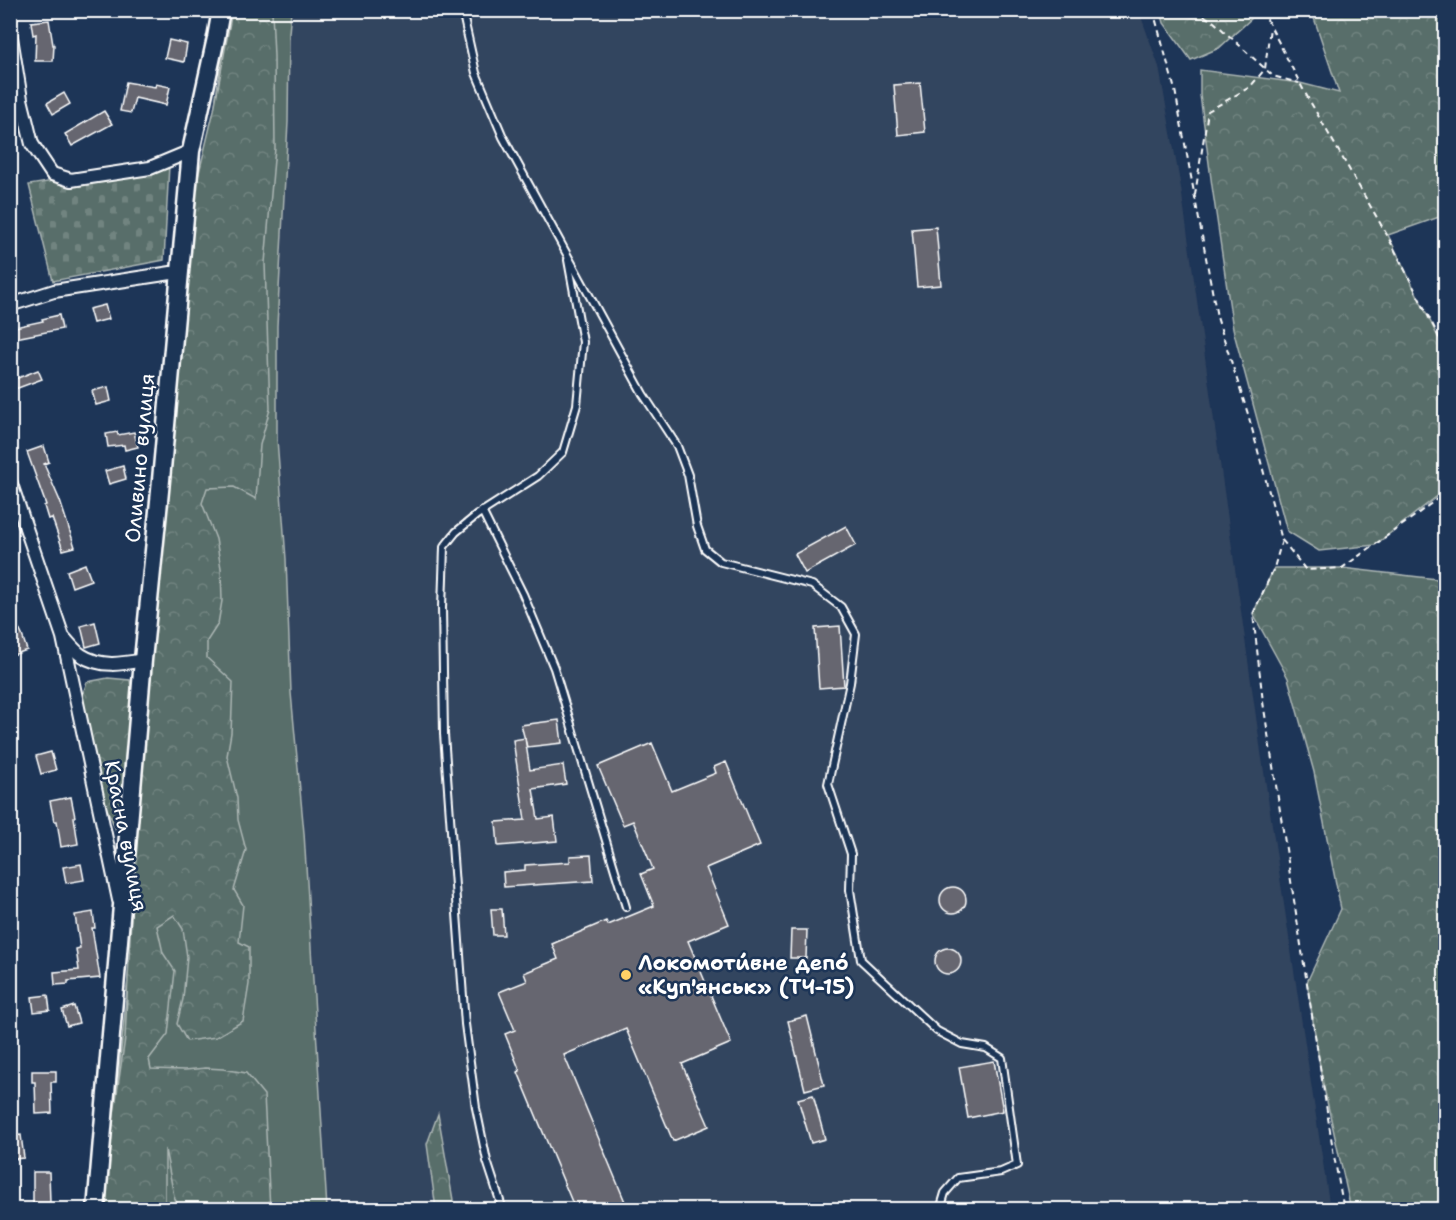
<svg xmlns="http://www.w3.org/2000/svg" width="1456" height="1220" font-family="'Shantell Sans',sans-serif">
  <defs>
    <pattern id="forest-crowns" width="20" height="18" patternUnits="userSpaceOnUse" patternTransform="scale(1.5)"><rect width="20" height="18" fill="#586e6a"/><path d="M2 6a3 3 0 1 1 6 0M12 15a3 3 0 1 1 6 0" fill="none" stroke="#718480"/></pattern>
    <pattern id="cemetery-stones" width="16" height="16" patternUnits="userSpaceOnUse" patternTransform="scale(1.5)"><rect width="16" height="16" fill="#586e6a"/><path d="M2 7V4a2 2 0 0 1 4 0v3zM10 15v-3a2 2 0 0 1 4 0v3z" fill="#718480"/></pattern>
  </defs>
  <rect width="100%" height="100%" fill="#1d3557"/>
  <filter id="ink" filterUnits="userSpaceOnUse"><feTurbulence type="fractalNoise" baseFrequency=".0167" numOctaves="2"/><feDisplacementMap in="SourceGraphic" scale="12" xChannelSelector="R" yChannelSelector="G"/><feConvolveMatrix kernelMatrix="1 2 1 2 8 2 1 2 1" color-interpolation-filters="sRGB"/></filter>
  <g filter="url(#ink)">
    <polygon fill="#33445e" points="284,11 1139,11 1159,67 1181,188 1261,752 1330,1209 319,1209 271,451"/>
    <polygon fill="#586e6a" stroke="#acb6b4" stroke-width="1.5" points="229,11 291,11 289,33 288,122 277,326 277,439 286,559 291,693 304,833 327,1209 105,1210 216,97"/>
    <g fill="url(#forest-crowns)" stroke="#acb6b4" stroke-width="1.5">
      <polygon points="232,11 272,11 274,56 275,148 265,263 270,409 260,445 256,499 234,487 207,488 202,503 216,539 221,568 222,601 218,624 207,641 207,658 233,682 231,733 227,756 237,798 238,820 246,850 234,890 243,905 239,942 249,947 249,984 243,1021 216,1037 187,1041 177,1024 183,999 187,957 183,929 174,915 157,926 163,953 175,971 168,1034 149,1059 151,1069 185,1070 206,1068 223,1069 246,1073 264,1095 270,1209 179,1209 174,1196 165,1149 165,1200 161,1209 104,1210 107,1162 125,1038 132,897 141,759 190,227 198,177 214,110"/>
      <polygon points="1161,11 1445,11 1445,215 1388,235 1438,337 1445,339 1445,490 1375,545 1319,551 1287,531 1233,329 1212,186 1200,95 1200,70 1300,83 1339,93 1314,18 1252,18 1219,48 1191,60 1164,23"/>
      <polygon points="1274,568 1342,568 1445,580 1445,1209 1351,1209 1322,1079 1307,982 1341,909 1314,772 1288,678 1253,614"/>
      <polygon points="108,678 130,680 132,696 117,832 98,788 82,696 87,682"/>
      <polygon points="438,1114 453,1200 456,1209 436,1209 427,1144"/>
    </g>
    <polygon fill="url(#cemetery-stones)" stroke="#acb6b4" stroke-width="1.5" points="169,165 164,260 53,281 29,185 108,172"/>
    <g fill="#666670" stroke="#fff" stroke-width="1.5">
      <polygon points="49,20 53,45 54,45 53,61 35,61 36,34 33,35 31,22"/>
      <polygon points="169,40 187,44 184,62 165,58"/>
      <polygon points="126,82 155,87 156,84 170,87 166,105 135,98 131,113 120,111"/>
      <polygon points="920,83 925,132 898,135 894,85"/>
      <polygon points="64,93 70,104 53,114 47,103"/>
      <polygon points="104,111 112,124 72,146 65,134"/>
      <polygon points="936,227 941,285 917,287 912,229"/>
      <polygon points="105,305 109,319 93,323 89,309"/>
      <polygon points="59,315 62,329 10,339 10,328 43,321 42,319"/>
      <polygon points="38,370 42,379 10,391 10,381"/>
      <polygon points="108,387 111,401 96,405 92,391"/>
      <polygon points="117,432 118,435 134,432 138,447 125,450 124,445 108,447 106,434"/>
      <polygon points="44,446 49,462 44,464 60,501 75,547 63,550 52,518 48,519 44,506 46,505 27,452"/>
      <polygon points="123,466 126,479 109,484 105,471"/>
      <polygon points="846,526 856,545 805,573 795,554"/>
      <polygon points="85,564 91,580 72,587 67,571"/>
      <polygon points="10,610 22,635 27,650 10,656"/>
      <polygon points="95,622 100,643 86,647 81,626"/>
      <polygon points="840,626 844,686 819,688 815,628"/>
      <polygon points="559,720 562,743 527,747 521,725"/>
      <polygon points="525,738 530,770 563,765 566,784 533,789 538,819 554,817 557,841 498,846 496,822 525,820 513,740"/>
      <polygon points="652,743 672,791 716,773 714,767 726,762 760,845 706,868 729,924 688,941 731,1043 682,1064 709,1126 673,1141 626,1029 564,1055 628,1209 575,1209 518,1072 520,1071 505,1034 515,1030 499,992 527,981 524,973 558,959 552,944 606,921 608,925 654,906 641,874 653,869 633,821 623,825 598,766"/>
      <polygon points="51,752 56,770 41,774 36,756"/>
      <polygon points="71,797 75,817 74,817 78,844 61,847 57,821 54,821 50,801"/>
      <polygon points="591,855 593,881 504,887 503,872 525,870 525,865 570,862 570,856"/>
      <polygon points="81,864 84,880 66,883 63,867"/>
      <circle cx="953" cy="900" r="13"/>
      <polygon points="491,909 502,909 504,935 493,935"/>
      <polygon points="93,912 95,928 92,928 100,978 68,981 68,984 55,985 54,972 79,970 76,949 80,948 75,915"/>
      <polygon points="791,930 807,930 806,958 790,958"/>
      <circle cx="948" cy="961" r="13"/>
      <polygon points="48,995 50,1010 34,1012 32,997"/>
      <polygon points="74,1006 79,1023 67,1026 62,1010"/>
      <polygon points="807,1016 824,1085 805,1090 788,1021"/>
      <polygon points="994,1061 1003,1111 968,1118 959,1067"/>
      <polygon points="32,1071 56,1071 56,1082 51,1082 52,1113 36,1114 35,1082 32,1082"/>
      <polygon points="813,1095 825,1139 811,1143 798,1099"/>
      <polygon points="21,1135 24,1158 13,1159 11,1136"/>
      <polygon points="33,1172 49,1172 50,1203 33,1203"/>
    </g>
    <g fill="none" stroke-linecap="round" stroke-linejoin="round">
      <defs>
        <g id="lane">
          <polyline points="462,10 476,73 503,137 643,394 677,446 688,475 697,526 705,549 721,562 812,585 841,607 856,634 850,683 828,784 851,854 850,890 861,960 937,1031 962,1044 986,1048 1002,1058 1017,1165 1001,1172 958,1178 945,1193 940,1210"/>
          <polyline points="482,511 523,594 554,668 626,907"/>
          <polyline points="503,1210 487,1161 476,1108 465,1024 444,734 442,608 444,547 456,532 477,515 538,476 563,452 577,405 583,342 568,260"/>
        </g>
        <g id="street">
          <polyline points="10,31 21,99 32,144 52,174 71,180 97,176 150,168 191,151"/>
          <polyline points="10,305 54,291 171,273 179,274"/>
          <polyline points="10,481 63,637 119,900"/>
          <path d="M64 638C69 643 75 651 81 655 101 668 122 664 143 660"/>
        </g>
        <polyline id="secondary" points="96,1210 143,660 160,491 191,151 216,38 221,10"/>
      </defs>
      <use href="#lane" stroke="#fff" stroke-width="10"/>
      <use href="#street" stroke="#fff" stroke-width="16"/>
      <use href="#secondary" stroke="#fff" stroke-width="21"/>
      <g stroke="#fff" stroke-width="2" stroke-dasharray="6 4.5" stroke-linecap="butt">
        <polyline points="1153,10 1175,90 1217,317 1248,414 1282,540 1274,568 1253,614 1263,702 1334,1156 1344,1210"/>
        <polyline points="1195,10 1214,22 1273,76 1299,83"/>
        <polyline points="1262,10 1304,91 1387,235 1439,337 1446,339"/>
        <polyline points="1195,195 1208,111 1250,87 1265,69 1270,27"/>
        <polyline points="1439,337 1446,350"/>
        <polyline points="1282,540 1306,570 1342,568 1412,518 1446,492"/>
      </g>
      <use href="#lane" stroke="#1d3557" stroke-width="6"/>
      <use href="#street" stroke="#1d3557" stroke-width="12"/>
      <use href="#secondary" stroke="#1d3557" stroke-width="16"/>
    </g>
  </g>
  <circle fill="#ffd166" stroke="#1d3557" stroke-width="2" cx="626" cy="975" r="6"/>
  <g text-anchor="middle" stroke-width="5" stroke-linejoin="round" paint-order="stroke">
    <g font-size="21" fill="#fff" stroke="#1d3557">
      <text transform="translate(140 458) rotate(-85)" y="7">Оливино вулиця</text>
      <text transform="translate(126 836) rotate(79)" y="7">Красна вулиця</text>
    </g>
    <g font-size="21" font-weight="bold" fill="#fff" stroke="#1d3557" text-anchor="start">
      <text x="638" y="970">Локомоти́вне депо́<tspan x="638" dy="24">«Куп'янськ» (ТЧ-15)</tspan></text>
    </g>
  </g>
  <rect width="1456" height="1220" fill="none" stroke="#1d3557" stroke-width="36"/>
  <rect x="18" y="18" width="1420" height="1184" fill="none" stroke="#fff" stroke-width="2" filter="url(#ink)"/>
</svg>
